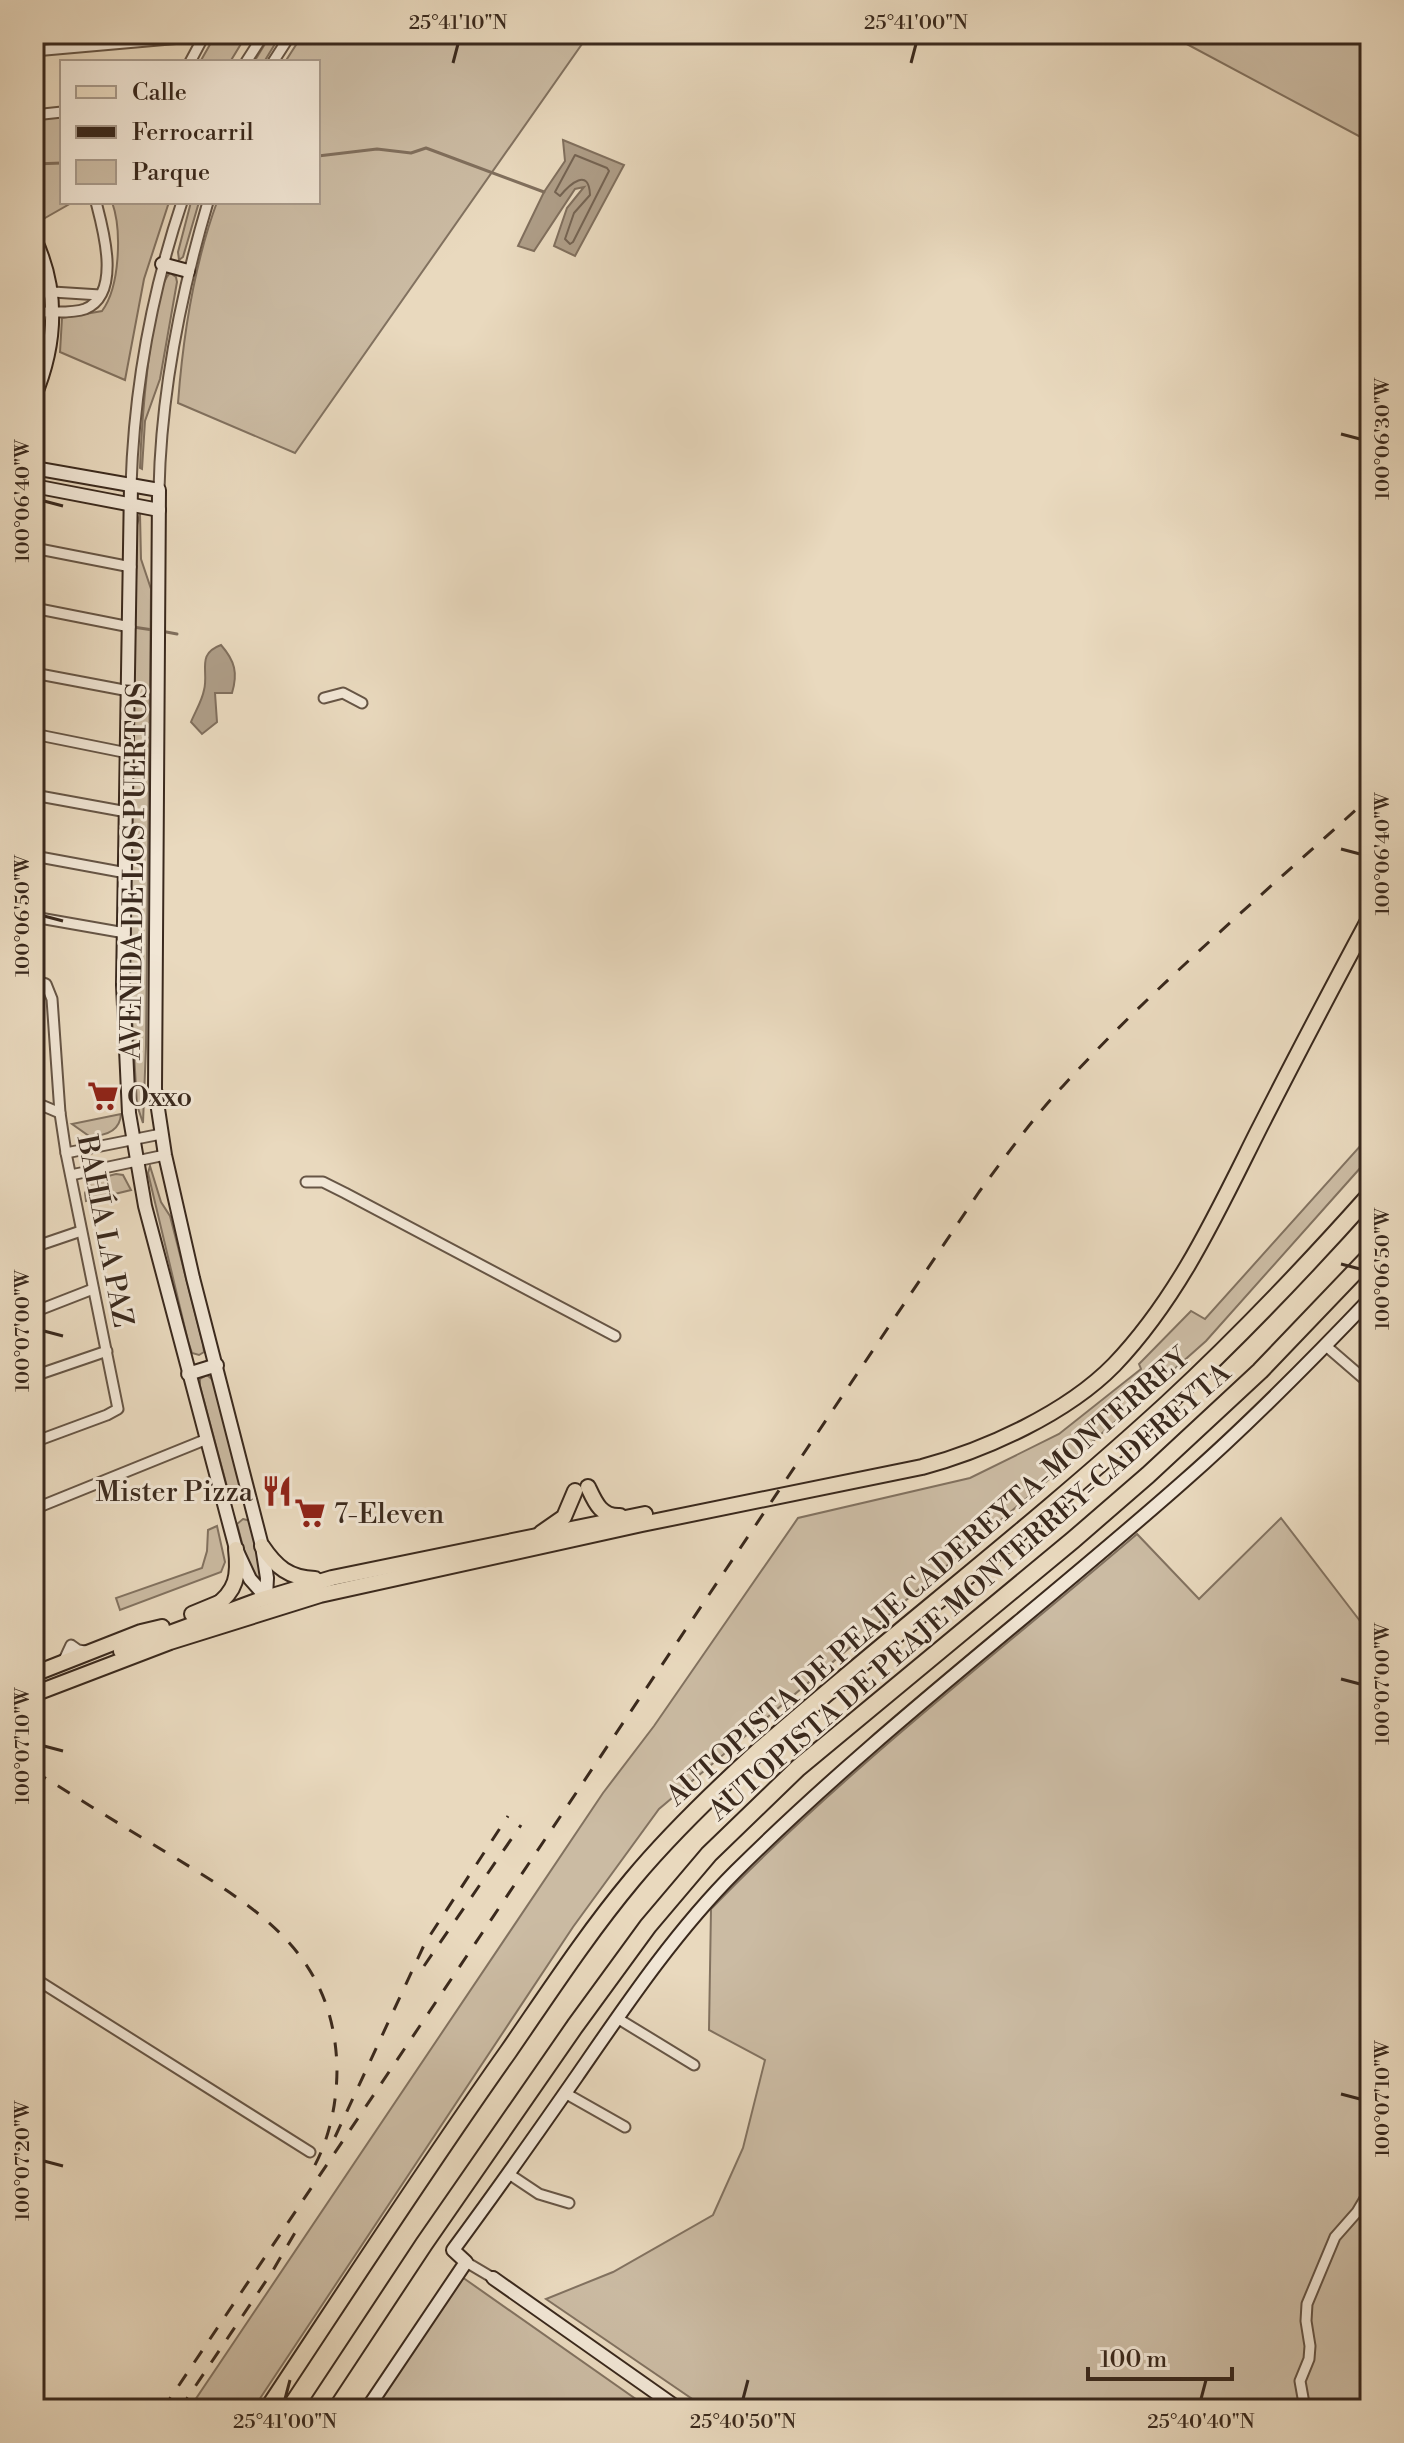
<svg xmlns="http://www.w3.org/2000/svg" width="1404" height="2443" font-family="'Libre Bodoni',serif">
  <rect width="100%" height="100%" fill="#e9d9be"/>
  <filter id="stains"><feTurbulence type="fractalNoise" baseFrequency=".0025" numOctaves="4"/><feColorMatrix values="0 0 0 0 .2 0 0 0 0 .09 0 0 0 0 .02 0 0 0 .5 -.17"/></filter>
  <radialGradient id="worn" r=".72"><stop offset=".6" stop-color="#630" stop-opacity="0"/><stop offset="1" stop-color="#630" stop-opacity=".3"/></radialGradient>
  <g fill="#cbbba3" stroke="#827260" stroke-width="2">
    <polygon points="216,34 247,34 230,62 200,62"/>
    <polygon points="271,34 281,34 264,62 254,62"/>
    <path d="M303 34H589L295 453 178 403C183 336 194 265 217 202H318V62H285Z"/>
    <polygon points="1168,34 1370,34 1370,142"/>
    <polygon points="62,117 62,202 73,202 38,222 34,216 34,119"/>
    <path d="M112 202H169L144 279 125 380 60 352 62 318 102 311C120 287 122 230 112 202Z"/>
    <polygon points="191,202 199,202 183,257 179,260 178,252"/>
    <path d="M170 273 176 277 177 282 160 379 145 421 142 469 140 468C141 435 150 292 170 273Z"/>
    <polygon points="140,514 141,559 151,589 146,1046 143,1123 137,1105 129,964 137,525"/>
    <path d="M121 1114C120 1132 105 1136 89 1136L72 1124Z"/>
    <polygon points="1370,1135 1370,1157 1206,1341 1073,1459 659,1809 573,1927 253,2409 189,2409 603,1793 654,1726 798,1518 970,1478 1059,1434 1141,1369 1139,1364 1191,1311 1205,1319"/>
    <polygon points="150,1166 161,1202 170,1216 203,1344 204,1352 199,1355 192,1353 188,1341 148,1173"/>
    <polygon points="116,1174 123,1175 131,1190 86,1201 85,1193 92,1180"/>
    <polygon points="207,1375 214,1381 242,1491 238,1498 229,1494 200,1386 200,1379"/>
    <path d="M1281 1518 1370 1634V2409H707L546 2299 613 2272 713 2215 743 2148 765 2060 709 2030 711 1909C842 1773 993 1657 1137 1534L1199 1599Z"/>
    <polygon points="243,1519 251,1521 264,1572 257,1579 250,1573 237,1524"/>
    <polygon points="217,1526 225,1562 221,1572 120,1610 116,1598 202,1568 207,1551 208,1530"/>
    <polygon points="462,2277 650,2409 373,2409"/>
  </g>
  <g fill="#ae9d87" stroke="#806f5d" stroke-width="2">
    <polygon points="563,140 624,165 575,256 554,246 567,208 584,187 575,189 534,251 518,246 544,192 565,161"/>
    <path d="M221 645C235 661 238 673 232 693H215L217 722 202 734 191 722C195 712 202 701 204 690 209 671 196 654 221 645Z"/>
  </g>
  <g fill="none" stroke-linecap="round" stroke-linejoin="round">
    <path stroke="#746352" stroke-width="2" d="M575 155 607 168 609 171 573 242 570 244 565 239 574 213 590 195C589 167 570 184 560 196L555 192Z"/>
    <g stroke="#806f5d" stroke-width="3">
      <polyline points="318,156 377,149 411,153 426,148 544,192"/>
      <polyline points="34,164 62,163"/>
      <polyline points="133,627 153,630"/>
      <polyline points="161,631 177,634"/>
    </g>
    <defs>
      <g id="street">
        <polyline points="34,51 204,36"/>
        <polyline points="190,62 205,34"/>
        <polyline points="246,62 264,34"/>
        <polyline points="273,62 291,34"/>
        <polyline points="34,115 62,112"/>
        <polyline points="37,291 100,295"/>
        <path d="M47 312C59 312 74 313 85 309 122 294 103 229 96 202"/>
        <path d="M131 486C134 388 151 295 182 202"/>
        <path d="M159 490C161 391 180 297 208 202"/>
        <polyline points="34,548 131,567"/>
        <polyline points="34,608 130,627"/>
        <polyline points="34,673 129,691"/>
        <polyline points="324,698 343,693 362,703"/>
        <polyline points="34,734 128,753"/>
        <polyline points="34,795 127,812"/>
        <polyline points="34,856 126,873"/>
        <polyline points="34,917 125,933"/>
        <polyline points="34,980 46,984 52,999 60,1113 66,1153 118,1409 107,1415 34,1442"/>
        <polyline points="34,1102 60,1113"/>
        <polyline points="66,1153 161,1134"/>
        <polyline points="71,1175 165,1155"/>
        <polyline points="306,1182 323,1182 345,1193 615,1336"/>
        <polyline points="34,1247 81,1231"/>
        <polyline points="34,1312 93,1289"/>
        <polyline points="1326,1346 1370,1384"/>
        <polyline points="34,1376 107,1351"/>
        <polyline points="34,1509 207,1439"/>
        <polyline points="64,1660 71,1645 78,1650 85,1651"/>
        <polyline points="34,1978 310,2152"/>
        <polyline points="617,2018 694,2065"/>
        <polyline points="1370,2022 1370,2041"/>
        <polyline points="565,2093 625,2127"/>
        <polyline points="509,2174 539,2194 569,2203"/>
        <polyline points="466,2262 493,2278"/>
        <polyline points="1305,2409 1300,2381 1309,2359 1310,2346 1306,2321 1307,2304 1335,2237 1357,2212 1370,2190"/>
      </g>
      <g id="secondary">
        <path d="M34 237C60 291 57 344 34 398"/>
        <polyline points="162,264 188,271"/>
        <polyline points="34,280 40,312 34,362"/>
        <polyline points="34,468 159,490 155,1089 165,1155 193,1278 262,1546 267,1578 266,1597"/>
        <polyline points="34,486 159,510"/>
        <polyline points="131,486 123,985 129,1113 145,1206 236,1549 250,1579 266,1597"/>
        <polyline points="188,1374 217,1365"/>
        <polyline points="493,2278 679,2409"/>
        <path d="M367 2409 466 2262 453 2250C495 2193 536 2135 577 2076 626 2005 675 1932 736 1871 877 1731 1036 1612 1184 1481 1249 1424 1310 1362 1370 1299"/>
      </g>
      <g id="primary">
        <path d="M588 1487C595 1502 601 1517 620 1516"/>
        <polyline points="541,1533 564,1517 575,1491"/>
        <path d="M262 1546C276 1567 289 1578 315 1579"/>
        <path d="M214 1607C237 1591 239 1575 236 1549"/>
        <polyline points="192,1614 221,1602"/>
        <polyline points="121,1651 259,1600 332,1578 645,1514"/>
        <polyline points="34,1674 141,1632 162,1627"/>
        <path d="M34 1694 170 1642 320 1595 642 1524 922 1467C986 1450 1067 1413 1114 1365 1178 1298 1216 1215 1257 1133 1294 1060 1332 988 1370 917"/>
      </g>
      <g id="highway">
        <path d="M268 2409C347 2290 425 2169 508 2052 548 1994 587 1934 632 1880 671 1833 715 1791 760 1750 894 1633 1035 1525 1167 1404 1238 1338 1305 1268 1370 1195"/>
        <polyline points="315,2409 424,2244 575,2026 648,1926 709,1854 798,1768 1073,1540 1148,1475 1260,1371 1370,1256"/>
      </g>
    </defs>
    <use href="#street" stroke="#665545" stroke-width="13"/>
    <use href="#secondary" stroke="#3a291d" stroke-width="16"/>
    <use href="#primary" stroke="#3a291d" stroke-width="18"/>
    <use href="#highway" stroke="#3a291d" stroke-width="20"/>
    <use href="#street" stroke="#f1e6d5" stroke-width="9"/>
    <use href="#secondary" stroke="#f1e6d5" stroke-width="12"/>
    <use href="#primary" stroke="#e9d9be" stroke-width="14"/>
    <use href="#highway" stroke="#e9d9be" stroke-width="16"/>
    <g stroke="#3a291d" stroke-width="3" stroke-dasharray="14 14" stroke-linecap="butt">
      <path d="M34 1771C79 1799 124 1827 169 1854 257 1908 334 1953 337 2068 337 2105 329 2142 310 2174"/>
      <polyline points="424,1966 521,1825"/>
      <polyline points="335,2137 425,1943 508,1816"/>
      <path d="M163 2409 979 1192C1006 1156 1032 1119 1063 1086 1157 983 1267 891 1370 797"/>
      <polyline points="180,2409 272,2272 300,2224"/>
    </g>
  </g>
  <path fill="none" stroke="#3a291d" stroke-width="3" d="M453 63 458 44M911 63 916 44M1341 434 1360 439M44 501 63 506M1341 849 1360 854M44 916 63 921M1341 1264 1360 1269M44 1331 63 1336M1341 1679 1360 1684M44 1746 63 1751M1341 2094 1360 2099M44 2161 63 2166M285 2399 290 2380M743 2399 748 2380M1201 2399 1206 2380"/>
  <defs>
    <symbol id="supermarket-bare" viewBox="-9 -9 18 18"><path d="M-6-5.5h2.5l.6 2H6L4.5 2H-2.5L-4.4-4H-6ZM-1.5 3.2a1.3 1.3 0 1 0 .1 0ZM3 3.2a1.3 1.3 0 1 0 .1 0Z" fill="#8f2418" stroke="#f1e6d5" stroke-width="2.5" paint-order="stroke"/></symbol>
    <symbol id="restaurant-bare" viewBox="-9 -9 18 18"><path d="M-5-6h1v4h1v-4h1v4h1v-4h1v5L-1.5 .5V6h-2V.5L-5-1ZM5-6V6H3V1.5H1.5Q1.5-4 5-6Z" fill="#8f2418" stroke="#f1e6d5" stroke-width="2.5" paint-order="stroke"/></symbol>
  </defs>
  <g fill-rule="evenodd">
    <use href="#supermarket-bare" x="81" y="1074" width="44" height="44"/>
    <use href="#restaurant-bare" x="255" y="1469" width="44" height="44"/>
    <use href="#supermarket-bare" x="288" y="1491" width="44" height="44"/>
  </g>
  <g text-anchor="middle" stroke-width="6" stroke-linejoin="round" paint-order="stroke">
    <g font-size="28" fill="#3a291d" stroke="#f1e6d5">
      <text transform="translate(133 871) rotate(-89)" y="10">AVENIDA DE LOS PUERTOS</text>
      <text transform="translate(106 1231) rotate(79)" y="10">BAHÍA LA PAZ</text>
      <text transform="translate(927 1576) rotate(-41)" y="10">AUTOPISTA DE PEAJE CADEREYTA-MONTERREY</text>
      <text transform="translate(969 1591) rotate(-41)" y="10">AUTOPISTA DE PEAJE MONTERREY-CADEREYTA</text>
    </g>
    <g font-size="28" fill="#3a291d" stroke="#f1e6d5" text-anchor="start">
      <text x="127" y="1106">Oxxo</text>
      <text x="253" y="1501" text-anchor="end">Mister Pizza</text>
      <text x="334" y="1523">7-Eleven</text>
    </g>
  </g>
  <rect width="1404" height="2443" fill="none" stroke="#e9d9be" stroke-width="88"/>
  <rect x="60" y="60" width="260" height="144" fill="#f1e6d5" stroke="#a89a8b" stroke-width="2"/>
  <rect x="76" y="86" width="40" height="12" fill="#e9d9be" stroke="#a89a8b" stroke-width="2"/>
  <text x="132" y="100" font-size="24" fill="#3a291d">Calle</text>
  <rect x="76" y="126" width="40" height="12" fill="#3a291d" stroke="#a89a8b" stroke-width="2"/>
  <text x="132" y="140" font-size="24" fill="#3a291d">Ferrocarril</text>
  <rect x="76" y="160" width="40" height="24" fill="#cbbba3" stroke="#a89a8b" stroke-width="2"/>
  <text x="132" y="180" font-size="24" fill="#3a291d">Parque</text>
  <path d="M1088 2367v12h144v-12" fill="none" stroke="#3a291d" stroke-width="4"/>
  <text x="1100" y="2367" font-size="24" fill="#3a291d" stroke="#f1e6d5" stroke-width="6" paint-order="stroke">100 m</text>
  <rect x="44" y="44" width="1316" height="2355" fill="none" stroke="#3a291d" stroke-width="3"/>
  <g font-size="20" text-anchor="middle" fill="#3a291d">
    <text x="458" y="29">25°41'10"N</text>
    <text x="916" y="29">25°41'00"N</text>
    <text transform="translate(1382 439) rotate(-90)" y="7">100°06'30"W</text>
    <text transform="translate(22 501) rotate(-90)" y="7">100°06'40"W</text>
    <text transform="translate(1382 854) rotate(-90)" y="7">100°06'40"W</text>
    <text transform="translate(22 916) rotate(-90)" y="7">100°06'50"W</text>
    <text transform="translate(1382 1269) rotate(-90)" y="7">100°06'50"W</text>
    <text transform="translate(22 1331) rotate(-90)" y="7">100°07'00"W</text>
    <text transform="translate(1382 1684) rotate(-90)" y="7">100°07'00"W</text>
    <text transform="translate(22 1746) rotate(-90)" y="7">100°07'10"W</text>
    <text transform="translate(1382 2099) rotate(-90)" y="7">100°07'10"W</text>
    <text transform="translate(22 2161) rotate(-90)" y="7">100°07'20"W</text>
    <text x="285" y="2428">25°41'00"N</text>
    <text x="743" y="2428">25°40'50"N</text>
    <text x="1201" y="2428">25°40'40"N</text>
  </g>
  <rect width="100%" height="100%" filter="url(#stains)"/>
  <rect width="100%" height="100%" fill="url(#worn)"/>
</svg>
